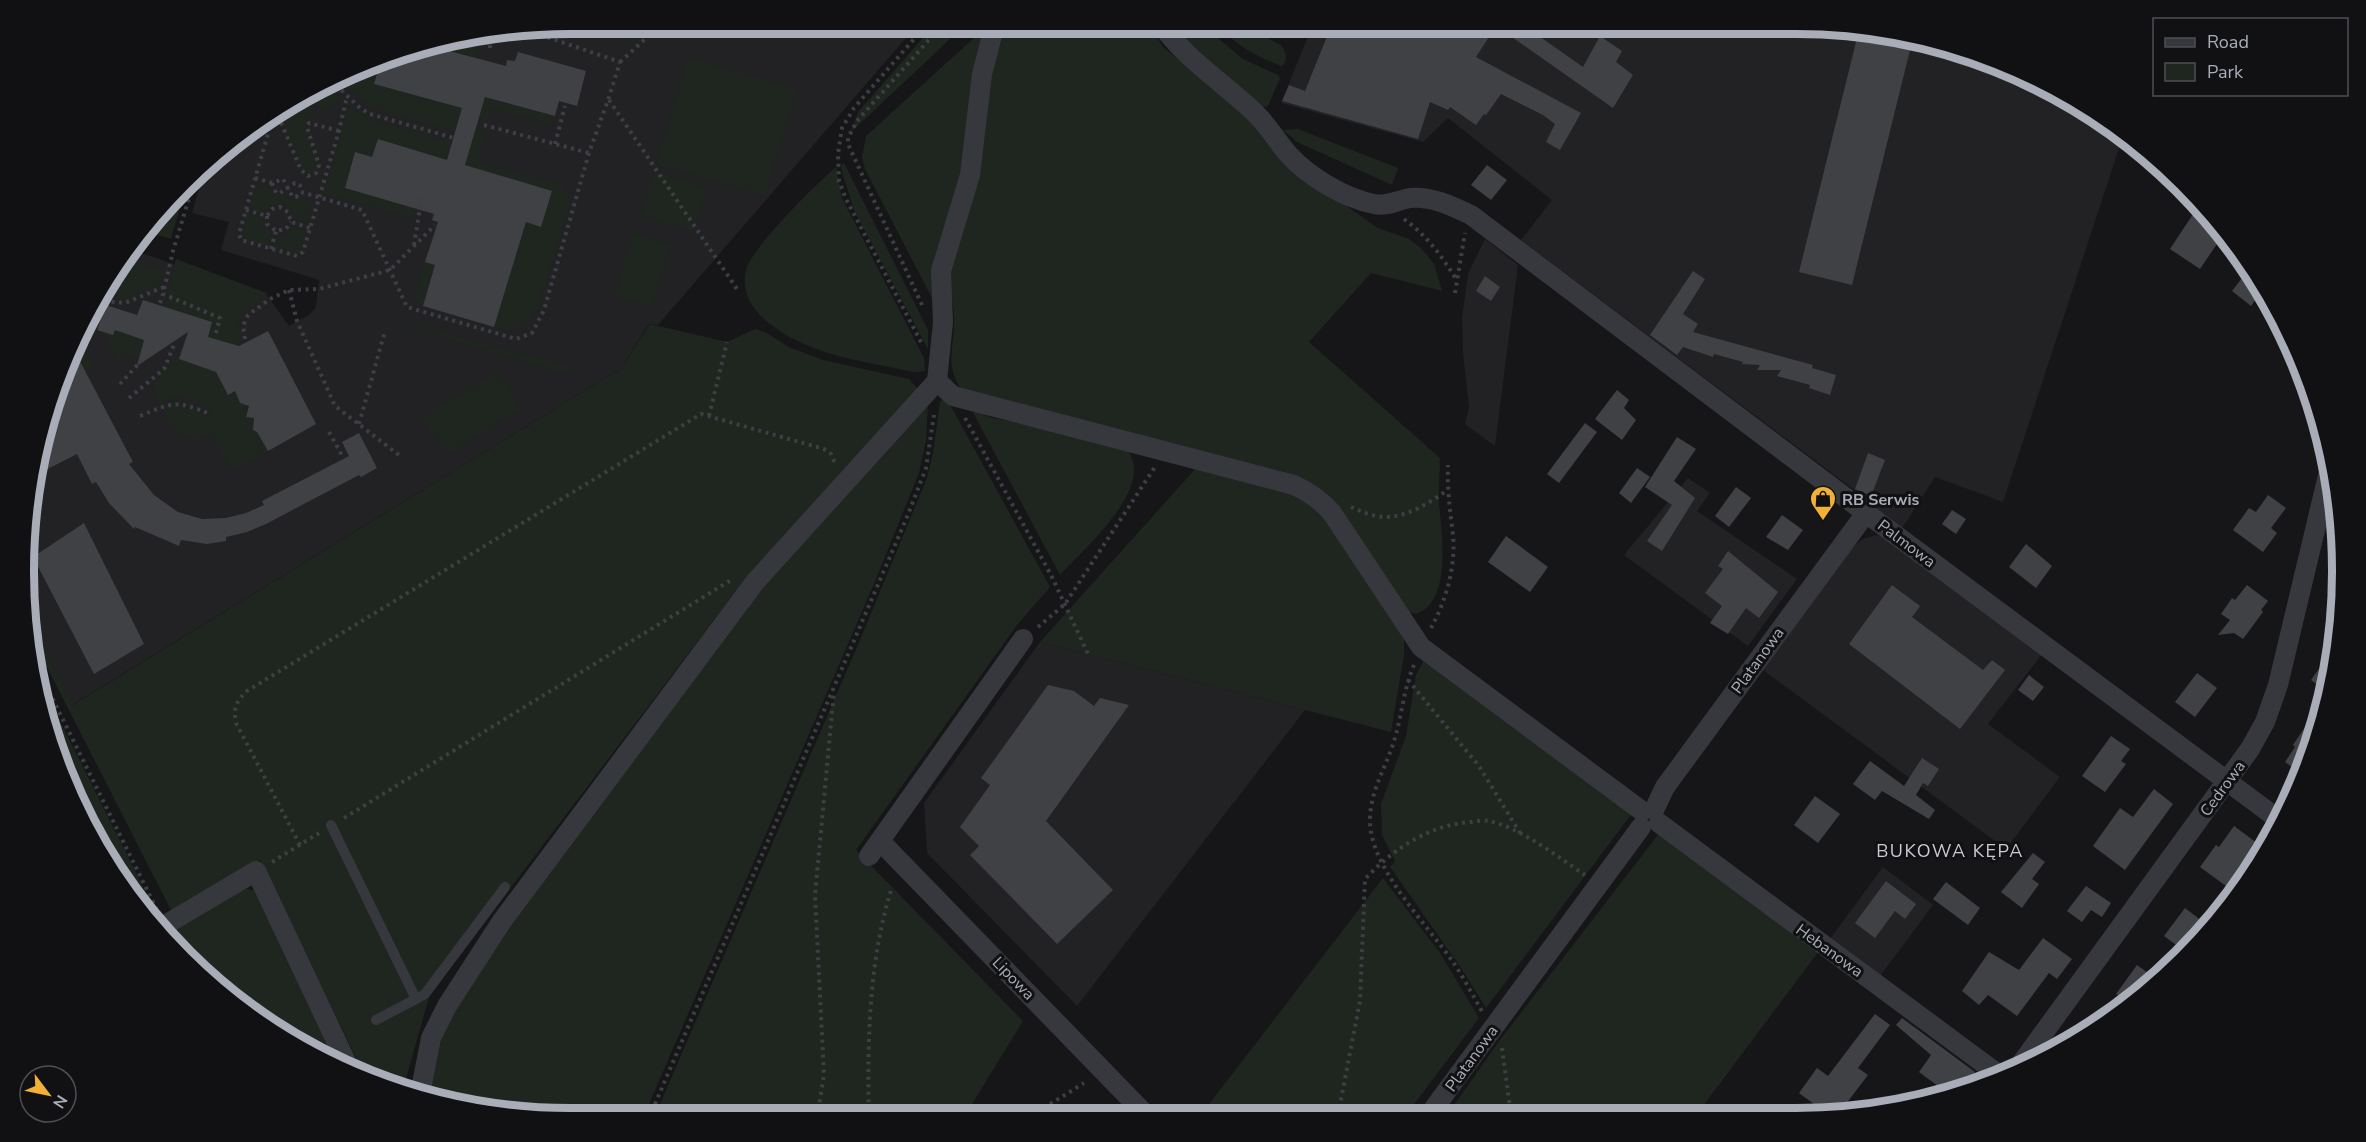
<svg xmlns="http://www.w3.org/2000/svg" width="2366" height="1142" font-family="'Nunito Sans',sans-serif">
  <rect width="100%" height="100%" fill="#161618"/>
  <g fill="#222225">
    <polygon points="571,24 918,24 658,325 649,324 618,373 615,372 72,705 29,617 35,464 66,361 116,267 132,250 267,295 289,326 309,315 316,307 319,280 221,250 229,222 192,213 203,174 238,137 395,53"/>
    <polygon points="1313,24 1795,24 1902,35 2005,66 2099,116 2123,136 2003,502 1935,477 1901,530 1853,489 1521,240 1552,200 1448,118 1423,142 1281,103"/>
    <polygon points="1485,239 1518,265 1495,446 1465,424 1469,408 1463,352 1462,318 1468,274"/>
    <polygon points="1688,478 1710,493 1697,511 1797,579 1748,646 1624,555"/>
    <polygon points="1876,535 1891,540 2043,653 1988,724 2060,777 2006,849 1763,670 1853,546 1863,539"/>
    <polygon points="1040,642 1305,710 1077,1006 927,853 924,803"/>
    <polygon points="1883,867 1933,905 1880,976 1830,939"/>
  </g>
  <g fill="#1e261f">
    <polygon points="570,24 616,24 644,32 631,43"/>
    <polygon points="935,24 966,24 851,132 858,112"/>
    <path d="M1007 24H1149L1163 47 1248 116 1270 147 1307 179 1378 228 1409 239 1422 249 1434 264 1442 291 1371 273 1309 342 1440 458C1440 473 1438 489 1439 504 1442 534 1452 602 1416 614L1407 611 1337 509 963 392C945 366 953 353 954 325 955 306 949 288 950 269L989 75Z"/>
    <polygon points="1172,24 1201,24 1243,59 1278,75 1280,78 1268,106 1265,107 1259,105 1193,48"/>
    <path d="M1216 24H1239L1281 45C1286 52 1289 60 1282 66 1255 57 1235 44 1216 24Z"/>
    <polygon points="986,27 966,152 933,300 865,169 862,157 866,136"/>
    <polygon points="461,42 479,47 477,58 434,47"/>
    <polygon points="688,57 797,89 765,196 656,164"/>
    <polygon points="372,66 379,68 375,84 444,103 467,92 455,131 372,109 342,82"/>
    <polygon points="330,88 339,97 333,108 324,111 310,98"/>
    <polygon points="485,97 555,116 552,124 492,109 488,120 479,117"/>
    <polygon points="305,101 316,112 303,124 318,163 314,172 307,172 302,167 282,118 282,113 297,105 299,107"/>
    <polygon points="349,108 376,121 452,142 447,160 378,139 372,157 355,153 345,188 415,208 412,218 324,194"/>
    <polygon points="1298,129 1398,168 1392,185 1297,142 1283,130"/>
    <path d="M475 130 486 132 479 162 562 185 570 198 568 214 538 308C527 326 515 333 494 327L526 222 541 226 552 191 465 165Z"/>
    <polygon points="844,163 928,330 928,349 854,210 842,172 841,166"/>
    <path d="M836 167 842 198 924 358 925 371 914 372C883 365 844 360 816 349 785 337 736 311 746 270 752 247 816 184 836 167Z"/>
    <polygon points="653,172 707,187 693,231 640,215"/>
    <polygon points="257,185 271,188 272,194 281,197 287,191 289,199 296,200 301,196 313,202 308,222 294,219 291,210 283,204 272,205 263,213 249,208"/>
    <polygon points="184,194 171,239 149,232"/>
    <polygon points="248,213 263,218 262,227 272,231 268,247 243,238"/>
    <polygon points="291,226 306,230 300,253 274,248 278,234 288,235"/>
    <polygon points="633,232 671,245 651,307 614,296"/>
    <polygon points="442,242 423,306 414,297 429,247"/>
    <polygon points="125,258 164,271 160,284 126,301 111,296"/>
    <polygon points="176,259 267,293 237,319 242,344 220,356 218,350 220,340 211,338 209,340 165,307"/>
    <polygon points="348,308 569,366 567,375"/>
    <polygon points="117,323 133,328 131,336 144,340 140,354 118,361 105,333 113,335"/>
    <polygon points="650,324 727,342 755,329 765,332 789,347 823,360 909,379 919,390 748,575 430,994 403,1089 366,1078 260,860 172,912 29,632 29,617 73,705 615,372 618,373"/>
    <polygon points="78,338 94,368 86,372 73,348"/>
    <path d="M184 344 179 359 197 366 205 352 227 395 236 390 240 403 244 404 247 411 246 417 251 418 255 426 254 431 257 432 268 451 232 470 210 436C183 446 174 432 164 411L175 400 211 418 214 414 193 401 174 394 160 406 152 386Z"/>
    <polygon points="498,372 521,408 446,456 421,417"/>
    <polygon points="944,398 947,399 1050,587 1017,625 856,850 1023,1021 964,1117 654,1118 860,640 927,478 933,453 940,402"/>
    <polygon points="928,403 926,440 919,473 874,584 643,1118 571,1118 464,1107 425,1096 435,1040 505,926 757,586"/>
    <path d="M970 407 989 417 1122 445C1125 448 1130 452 1131 456 1149 493 1083 550 1060 575Z"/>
    <polygon points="1196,468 1289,488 1320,510 1404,634 1404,655 1391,732 1040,642"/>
    <polygon points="1425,658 1633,812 1486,1008 1461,968 1390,867 1395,861 1382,835 1381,804 1406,736 1416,675"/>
    <polygon points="40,681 159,919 155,923 137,904 81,813"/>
    <polygon points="1660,832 1819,951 1697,1114 1447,1115 1500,1040"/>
    <polygon points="1383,878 1440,953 1479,1018 1406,1115 1200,1116"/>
    <polygon points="241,888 254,890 335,1060 210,982 186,957 172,927"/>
  </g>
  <g fill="#404145">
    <polygon points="1332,24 1522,24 1583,67 1600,36 1622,51 1616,62 1633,75 1613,108 1496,26 1476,57 1581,113 1560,150 1546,142 1555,124 1543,115 1501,94 1486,115 1484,114 1476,125 1450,107 1448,110 1430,102 1418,139 1282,101 1289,85 1305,91"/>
    <polygon points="1859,30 1912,42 1852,285 1799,272"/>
    <polygon points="434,47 506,66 507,60 515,61 518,52 586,71 577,106 559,101 555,116 485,97 465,165 552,191 541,227 526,222 494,327 423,306 435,265 425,262 438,222 432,220 434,214 345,188 355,152 372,157 378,139 447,160 462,108 374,84 381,61 395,53"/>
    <polygon points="1487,165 1507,180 1491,200 1471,185"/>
    <polygon points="2199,205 2223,235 2200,269 2170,249"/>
    <polygon points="1693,271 1705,279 1683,314 1698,324 1693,332 1813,365 1812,368 1836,375 1830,395 1809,388 1810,385 1777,376 1781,370 1757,370 1760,365 1742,364 1743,362 1714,354 1713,357 1683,347 1677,355 1650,335"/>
    <polygon points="1485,276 1500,287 1491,301 1476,291"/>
    <polygon points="2242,278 2261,292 2251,306 2232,291"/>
    <polygon points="143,300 212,322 208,337 239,346 268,331 316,424 268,451 257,432 253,430 254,418 246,417 249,406 240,403 235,391 228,395 216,372 179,359 188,332 137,366 144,340 115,330 113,335 97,330 106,305 137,315"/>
    <polygon points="73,348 133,462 129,464 154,495 178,512 202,519 226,518 246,513 264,505 262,501 349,456 342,442 359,433 377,468 361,477 359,475 266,524 247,532 226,537 226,541 207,544 181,540 179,546 135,527 134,529 109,503 96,482 92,484 77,454 34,476 35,464 66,361"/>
    <polygon points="1617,390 1629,400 1624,408 1636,420 1622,440 1595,419"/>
    <polygon points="1585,423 1597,432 1559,483 1547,474"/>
    <polygon points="1677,437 1696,449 1674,481 1695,498 1662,551 1647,541 1672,505 1645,487"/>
    <polygon points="1868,453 1885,460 1871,496 1855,489"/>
    <polygon points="1637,468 1650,477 1631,503 1619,493"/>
    <polygon points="1736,487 1751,498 1729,527 1715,516"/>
    <polygon points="2268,495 2286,508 2271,528 2277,533 2263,552 2233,530 2249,508 2256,512"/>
    <polygon points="1952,510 1966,519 1956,534 1942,524"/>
    <polygon points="1782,515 1803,530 1788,550 1766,537"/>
    <polygon points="84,523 144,644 94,674 33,557"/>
    <polygon points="1506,536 1548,567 1530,592 1488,562"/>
    <polygon points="2026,544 2052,566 2036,588 2009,567"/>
    <polygon points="1728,551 1778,592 1759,618 1746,608 1728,634 1710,623 1722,606 1705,593 1723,569 1718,566"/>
    <polygon points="1892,585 1920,606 1912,617 1983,670 1992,660 2005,670 1960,729 1849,644"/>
    <polygon points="2247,585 2268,601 2261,610 2263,612 2243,639 2234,633 2218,635 2230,620 2221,614 2232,598 2235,600"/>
    <polygon points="2334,647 2331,678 2327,692 2311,680"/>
    <polygon points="2197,673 2217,688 2195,717 2175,702"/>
    <polygon points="2029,675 2044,687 2033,701 2018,690"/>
    <polygon points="1048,685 1074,691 1094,706 1100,698 1129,705 1046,821 1113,890 1057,944 970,855 979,846 960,827 990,785 981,778"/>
    <polygon points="2319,706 2322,708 2302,774 2285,762 2295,747 2293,745"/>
    <polygon points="2111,736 2130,749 2121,761 2126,764 2105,792 2082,776"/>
    <polygon points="1922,758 1939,769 1928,786 1923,783 1916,795 1935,810 1929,819 1882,791 1875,800 1853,784 1870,761 1904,786"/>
    <polygon points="2154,789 2173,804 2125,870 2093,846 2120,808 2133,817"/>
    <polygon points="1815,796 1840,814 1818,843 1794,825"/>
    <polygon points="2234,826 2257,843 2226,886 2200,867 2216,845 2219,847"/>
    <polygon points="2033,853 2045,862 2032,879 2039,884 2022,908 2001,892"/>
    <polygon points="1886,881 1916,904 1905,919 1895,911 1875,938 1855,923"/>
    <polygon points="1946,882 1980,908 1968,925 1933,899"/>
    <polygon points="2086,886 2111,903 2102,917 2091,910 2082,922 2067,911"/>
    <polygon points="2185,908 2206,924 2183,950 2164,936"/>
    <polygon points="2043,938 2072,959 2057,979 2049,973 2017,1016 1988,995 1979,1005 1962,991 1989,952 2019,970"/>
    <polygon points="2137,965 2155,978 2130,1003 2116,994"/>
    <polygon points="1875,1014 1890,1025 1858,1068 1868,1075 1839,1113 1826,1113 1799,1093 1817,1068 1828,1076"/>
    <polygon points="1902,1018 1975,1072 1964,1087 1946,1092 1919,1072 1931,1055 1896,1025"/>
  </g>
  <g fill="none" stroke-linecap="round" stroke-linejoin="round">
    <g stroke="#3d3f44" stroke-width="4" stroke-dasharray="3 4.5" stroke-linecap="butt">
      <polyline points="630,24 654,31 661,24"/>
      <polyline points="490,48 490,37"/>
      <polyline points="620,62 654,31"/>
      <polyline points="336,85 360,108 370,114 454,138"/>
      <polyline points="609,100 737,289"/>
      <polyline points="484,125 589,153"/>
      <polyline points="339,131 309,123 307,127 319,165 316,173 308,176 301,170 280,120 276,118 272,120 239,234 241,240 297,256 303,252 339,131 347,96"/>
      <polyline points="555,144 565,106"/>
      <polyline points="255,178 272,183 283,179 292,196 296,197 301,192 362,210 407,307 516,339 532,333 544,310 589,153 608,100 620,62 529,31"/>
      <polyline points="272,183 276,193 280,193 295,183 300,185 301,192"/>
      <polyline points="193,185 173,251 163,294 220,318 216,333"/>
      <polyline points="246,210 267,216 272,209 280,207 288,212 291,222 310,228"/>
      <polyline points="267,216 267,224 276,231 286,229 291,222"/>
      <path d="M1404 219C1426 235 1442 256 1456 279"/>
      <polyline points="414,245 422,196"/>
      <polyline points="271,249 276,231"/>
      <polyline points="289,290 297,321 335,406 399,455"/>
      <polyline points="1455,293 1465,233"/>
      <polyline points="99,300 104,301 117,267"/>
      <polyline points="104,301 125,303 164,287"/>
      <polyline points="160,303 163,294"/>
      <polyline points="922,305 848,144 848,138 857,121 943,24"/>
      <polyline points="245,339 243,326 248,315 270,299 289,290 319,289 390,270 435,225"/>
      <polyline points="921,342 846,199 839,181 838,154 842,128 854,108 927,24"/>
      <polyline points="120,384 142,360"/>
      <polyline points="129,398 164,369 174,345"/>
      <path d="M140 416C174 402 176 400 210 414"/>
      <polyline points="709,416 727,342"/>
      <polyline points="965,418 1051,575 1088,654"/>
      <polyline points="359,424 385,331"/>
      <polyline points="329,432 343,457"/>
      <path d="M1351 507C1359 510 1368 515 1377 516 1401 521 1428 504 1446 491"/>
      <polyline points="1038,627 1065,604 1155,467"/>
      <path d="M1431 628C1446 601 1456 566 1453 535 1450 511 1447 489 1448 465"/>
      <polyline points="36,665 157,910"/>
      <path d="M1414 665C1403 690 1402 718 1393 744 1385 769 1371 790 1370 818 1368 866 1426 923 1453 962 1464 978 1473 996 1483 1013"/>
      <polyline points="1408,680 1479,766 1520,833"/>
      <polyline points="344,818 731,580"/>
      <path d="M300 845 236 723C233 709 236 701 247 691L701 414 824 449 831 454 836 466"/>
      <polyline points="272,862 319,833"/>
      <polyline points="1502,1048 1511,1115"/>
      <path d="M1338 1115 1360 1001 1365 879C1393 849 1429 825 1471 822 1477 821 1484 820 1489 821 1521 828 1558 857 1585 875"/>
      <polyline points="1031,1116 1084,1083"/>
      <polyline points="817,1117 824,1075 815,895 834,691"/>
      <path d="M869 1117C867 1041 869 959 892 887"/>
      <polyline points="649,1118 907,517 926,468 934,415"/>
    </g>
    <g stroke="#37383d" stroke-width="10">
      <polyline points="331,825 416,999 425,994 505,887"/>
      <polyline points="376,1020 416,999"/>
    </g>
    <g stroke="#37383d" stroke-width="20">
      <path d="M1161 24C1185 59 1224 83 1254 112 1268 125 1276 140 1288 154 1309 177 1344 198 1374 204 1387 207 1398 200 1410 198 1432 196 1452 206 1471 215L1866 513 2278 819"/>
      <path d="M937 381 953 396 1294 485C1309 492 1321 500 1332 513L1421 647 1642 811"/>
      <polyline points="1654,810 1665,787 1866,513"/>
      <polyline points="1659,823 2002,1077"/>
      <polyline points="880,841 1147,1116"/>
      <polyline points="869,856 1023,639"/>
      <polyline points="161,929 165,925 256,871 349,1068"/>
      <polyline points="2018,1068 2250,749 2265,722 2278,685 2331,463"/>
      <polyline points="420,1094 431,1038 447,1006 502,921 755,582 937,381 943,322 941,271 970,175 982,74 995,24"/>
      <polyline points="1429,1115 1641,827"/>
    </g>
  </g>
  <defs>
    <symbol id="shop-pin" viewBox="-11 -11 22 30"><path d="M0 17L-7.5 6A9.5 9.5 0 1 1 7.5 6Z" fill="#f2b134" stroke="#111113"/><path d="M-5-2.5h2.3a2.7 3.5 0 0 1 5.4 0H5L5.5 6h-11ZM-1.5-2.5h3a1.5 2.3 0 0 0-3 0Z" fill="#111"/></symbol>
  </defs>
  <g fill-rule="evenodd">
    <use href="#shop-pin" x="1808" y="484" width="30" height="40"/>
  </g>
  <g text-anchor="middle" stroke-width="6" stroke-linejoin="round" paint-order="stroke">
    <g font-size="16" font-weight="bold" fill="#a8adb8" stroke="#111113" text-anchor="start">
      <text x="1842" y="505">RB Serwis</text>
    </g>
    <g font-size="16" fill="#a8adb8" stroke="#111113">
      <text transform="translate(1907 543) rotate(37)" y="6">Palmowa</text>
      <text transform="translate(1757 660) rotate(-54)" y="6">Platanowa</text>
      <text transform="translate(2222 788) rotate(-54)" y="6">Cedrowa</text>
      <text transform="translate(1830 950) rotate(36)" y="6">Hebanowa</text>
      <text transform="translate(1014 978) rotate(46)" y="6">Lipowa</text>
      <text transform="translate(1471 1058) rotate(-54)" y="6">Platanowa</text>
    </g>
    <g font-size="18" letter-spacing="1.5" fill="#c9ccd4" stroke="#111113">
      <text x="1950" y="857">BUKOWA KĘPA</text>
    </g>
  </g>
  <path d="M0 0H2366V1142H0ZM570 34H1796A536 536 0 0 1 2332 570V572A536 536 0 0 1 1796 1108H570A536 536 0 0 1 34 572V570A536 536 0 0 1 570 34Z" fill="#111113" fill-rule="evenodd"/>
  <path fill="none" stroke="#a8adb8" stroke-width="8" d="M570 34H1796A536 536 0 0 1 2332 570V572A536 536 0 0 1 1796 1108H570A536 536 0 0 1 34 572V570A536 536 0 0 1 570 34Z"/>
  <rect x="2153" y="18" width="195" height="78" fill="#111113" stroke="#4d4f55" stroke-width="1.5"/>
  <rect x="2165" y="38" width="30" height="9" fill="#37383d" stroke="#4d4f55" stroke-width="1.5"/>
  <text x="2207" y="48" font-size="18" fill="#a8adb8">Road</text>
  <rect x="2165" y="63" width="30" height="18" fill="#1e261f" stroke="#4d4f55" stroke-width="1.5"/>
  <text x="2207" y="78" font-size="18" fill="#a8adb8">Park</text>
  <g transform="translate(48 1094) rotate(122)"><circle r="28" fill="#111113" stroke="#4d4f55" stroke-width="1.5"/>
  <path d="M0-4.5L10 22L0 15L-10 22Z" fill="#f2b134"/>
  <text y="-9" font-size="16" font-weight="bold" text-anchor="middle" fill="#a8adb8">N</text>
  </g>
</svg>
